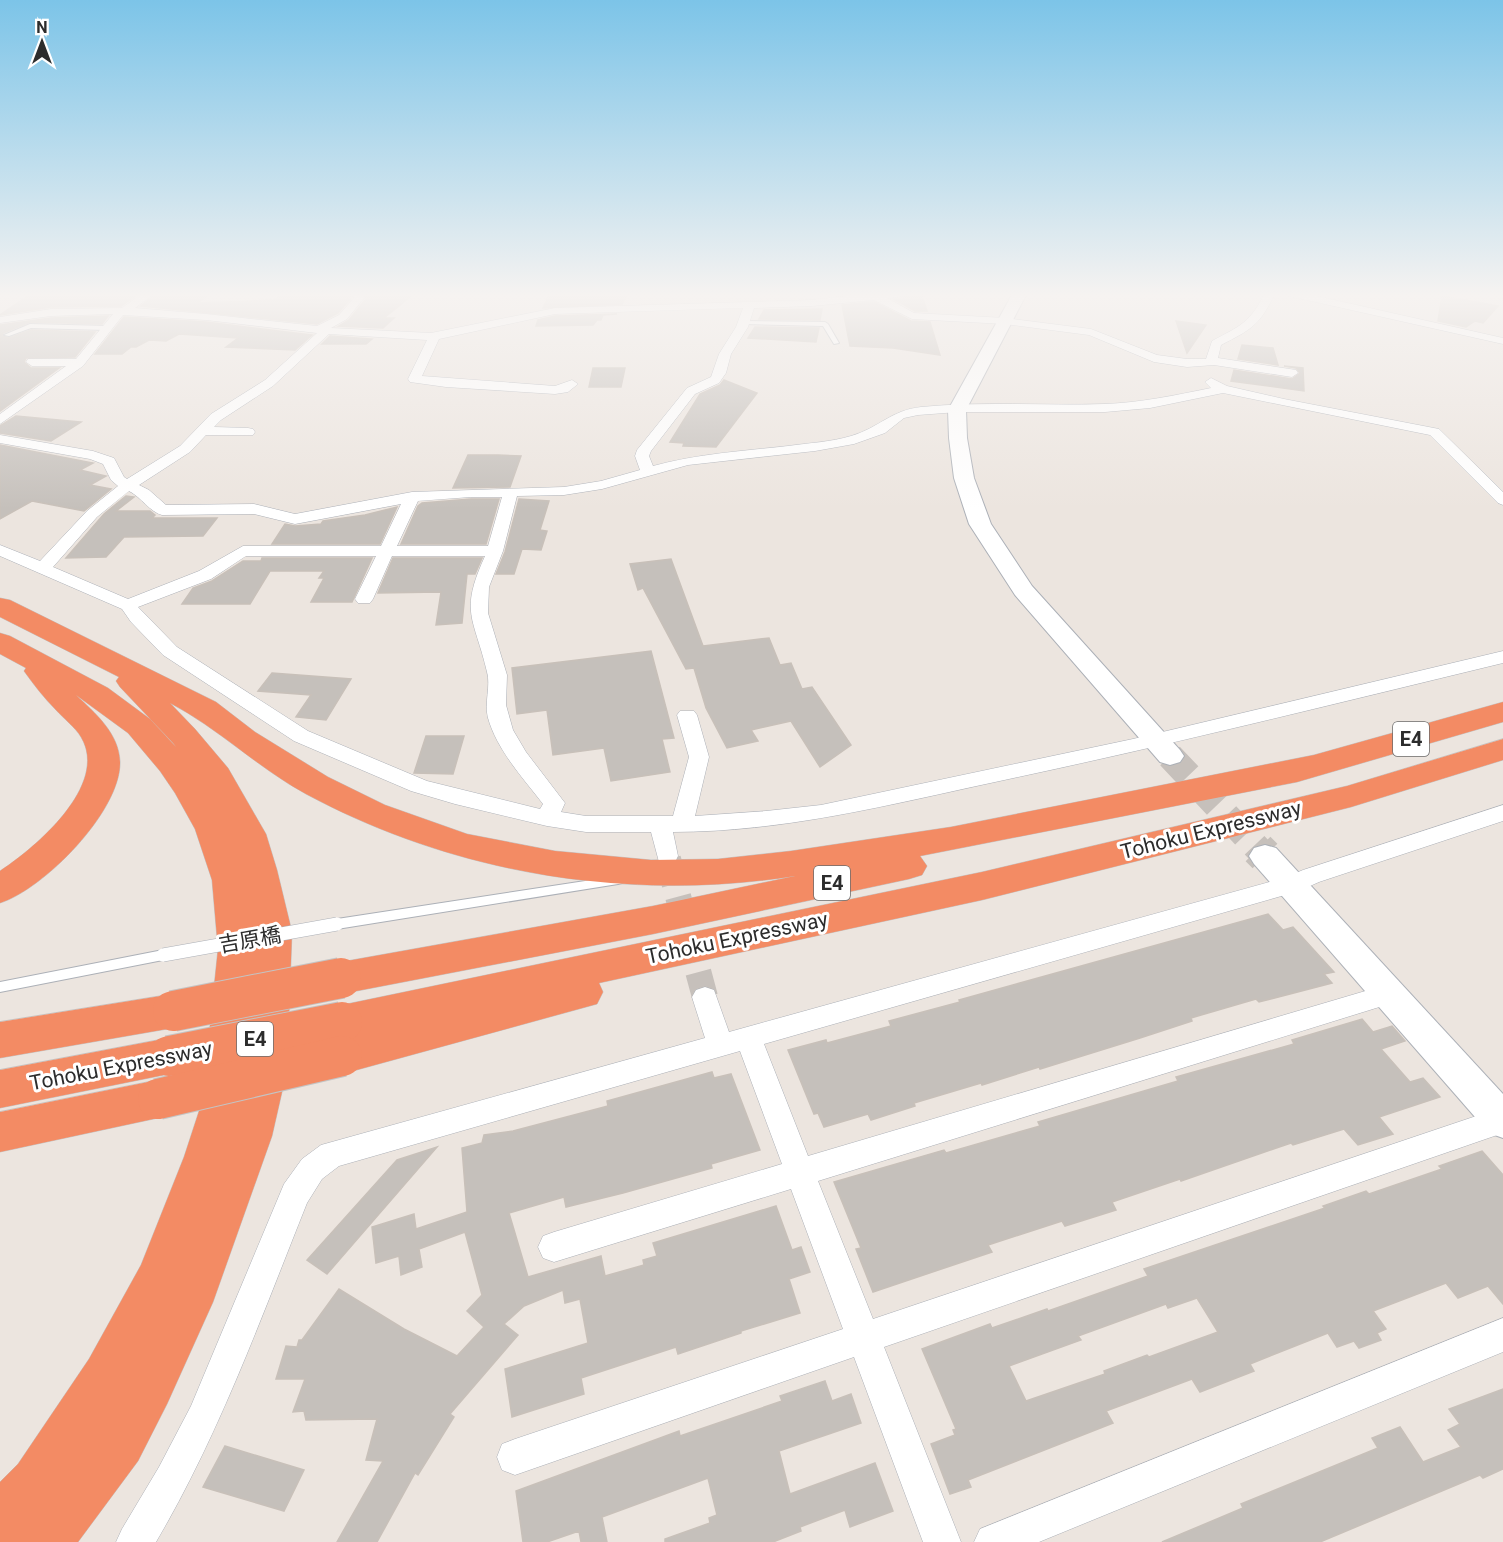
<svg xmlns="http://www.w3.org/2000/svg" width="1503" height="1542" font-family="Roboto,'Noto Sans JP',sans-serif">
  <rect width="100%" height="100%" fill="#ece5df"/>
  <g fill="#c5c0bb" stroke="#c8c0b9" stroke-width="1.5" fill-rule="evenodd">
    <polygon points="32,293 139,293 121,306 51,307 0,315"/>
    <polygon points="157,293 212,293 197,303 274,300 278,297 298,296 298,293 349,293 351,298 338,313 317,324 141,306"/>
    <polygon points="364,293 415,293 384,318 394,318 383,328 339,326 349,320 366,299"/>
    <polygon points="604,293 628,293 622,304 543,308 549,295 603,295"/>
    <polygon points="922,296 927,311 915,311 894,299"/>
    <polygon points="1442,296 1460,299 1498,306 1483,323 1475,321 1466,327 1438,321"/>
    <polygon points="874,302 911,321 930,322 940,355 893,348 850,346 842,305"/>
    <polygon points="822,309 820,320 759,319 764,310"/>
    <polygon points="617,314 603,315 601,320 597,320 593,325 536,326 538,320 555,316"/>
    <polygon points="108,316 102,324 30,322 3,333 2,336 9,338 31,330 95,332 75,357 26,358 24,362 31,368 59,368 0,411 0,325 51,318"/>
    <polygon points="124,317 206,322 312,335 295,350 226,347 238,338 179,334 166,341 149,340 136,347 131,347 122,354 95,354"/>
    <polygon points="1176,321 1206,325 1187,353"/>
    <polygon points="755,327 819,328 816,342 748,338"/>
    <polygon points="330,336 372,339 366,344 322,344"/>
    <polygon points="1242,345 1273,348 1278,365 1238,359"/>
    <polygon points="1284,366 1303,368 1304,391 1231,381 1234,370 1292,379 1300,373 1296,368"/>
    <polygon points="593,368 625,368 621,387 589,387"/>
    <polygon points="724,380 757,393 716,447 683,446 684,443 670,442 700,394 720,385"/>
    <polygon points="16,416 81,422 51,441 0,433 0,426"/>
    <polygon points="0,445 93,463 80,470 106,476 90,485 111,489 84,511 32,501 0,519"/>
    <polygon points="468,455 498,455 521,456 510,487 453,488"/>
    <polygon points="126,496 134,497 116,511 150,511 155,515 152,518 217,518 203,536 124,537 106,557 66,558 104,514"/>
    <polygon points="471,499 499,499 486,544 401,544 418,506 422,503"/>
    <polygon points="519,499 549,501 540,530 547,531 541,550 522,549 514,574 496,574 505,552"/>
    <polygon points="397,507 380,544 272,544 285,524 295,526 321,524 323,521 365,515"/>
    <polygon points="262,558 372,558 352,602 311,602 324,578 319,578 324,571 270,571 250,604 182,604 193,588 212,581 243,561 261,561"/>
    <polygon points="393,558 482,558 475,574 467,574 462,623 436,625 441,592 378,593"/>
    <polygon points="671,559 703,646 769,638 780,665 791,663 802,689 812,687 851,745 820,767 791,721 751,730 758,741 727,748 706,708 694,668 686,669 643,588 638,590 630,564"/>
    <polygon points="651,651 674,738 662,739 670,772 611,781 604,748 553,755 547,710 517,714 512,668"/>
    <polygon points="272,673 351,679 326,720 296,717 311,695 258,691"/>
    <polygon points="426,736 464,736 453,774 414,773"/>
    <polygon points="1268,914 1283,930 1293,927 1334,972 1324,974 1332,983 1259,1002 1256,999 1191,1018 1192,1021 1140,1038 1040,1069 1039,1067 982,1085 981,1083 914,1103 915,1106 871,1120 868,1114 824,1127 818,1113 814,1114 788,1050 826,1040 827,1043 891,1026 889,1021 960,1002 959,1000"/>
    <polygon points="1362,1019 1373,1032 1392,1026 1405,1041 1381,1049 1410,1082 1423,1078 1440,1097 1379,1117 1393,1134 1358,1145 1344,1129 1293,1145 1291,1143 1181,1181 1180,1179 1112,1202 1116,1210 1065,1226 1062,1221 988,1245 992,1252 873,1292 856,1249 861,1248 834,1182 944,1150 946,1153 1040,1126 1038,1122 1178,1081 1176,1077 1294,1044 1292,1040"/>
    <polygon points="712,1072 714,1078 731,1074 760,1150 711,1164 712,1168 623,1193 566,1207 564,1197 509,1213 528,1277 601,1256 605,1276 644,1265 643,1260 657,1256 653,1243 776,1206 792,1250 801,1247 810,1272 789,1279 800,1313 741,1331 741,1333 678,1354 676,1347 581,1378 584,1394 512,1417 505,1369 588,1343 580,1299 565,1303 563,1290 524,1306 504,1324 518,1335 450,1414 454,1417 418,1475 415,1473 377,1542 337,1542 383,1461 366,1460 377,1419 306,1420 304,1411 293,1412 305,1379 276,1379 286,1346 297,1347 299,1340 302,1340 339,1289 404,1329 457,1356 484,1327 467,1311 482,1295 465,1232 419,1249 422,1267 401,1275 399,1256 376,1263 372,1227 414,1214 416,1229 467,1212 462,1148 482,1143 484,1135 513,1131 608,1106 607,1101"/>
    <polygon points="437,1147 327,1274 307,1260 397,1160"/>
    <path d="M1482 1151 1503 1175V1304L1488 1286 1458 1298 1446 1283 1373 1311 1386 1329 1377 1333 1381 1340 1359 1348 1354 1341 1337 1347 1328 1333 1250 1364 1254 1371 1200 1392 1192 1379 1106 1411 1113 1423 968 1480 971 1487 950 1494 931 1444 955 1435 953 1430 956 1429 922 1349 990 1324 992 1328 1047 1309 1048 1311 1148 1276 1144 1269 1325 1208 1323 1206 1366 1191 1369 1194 1442 1169 1439 1166ZM1197 1298 1218 1332 1149 1357 1147 1355 1104 1371 1105 1374 1026 1401 1009 1366 1081 1340 1078 1336 1166 1304 1168 1308Z"/>
    <polygon points="825,1381 832,1401 851,1394 861,1423 779,1451 790,1494 875,1463 893,1511 850,1527 845,1510 800,1527 801,1531 773,1542 665,1542 665,1539 710,1523 709,1518 717,1515 708,1478 602,1517 607,1542 581,1542 579,1531 547,1542 523,1542 516,1491 679,1431 680,1436 782,1401 780,1396"/>
    <polygon points="1503,1389 1503,1469 1483,1478 1480,1475 1320,1542 1162,1542 1243,1508 1241,1504 1378,1448 1372,1438 1400,1427 1423,1462 1461,1447 1448,1430 1460,1424 1449,1409"/>
    <polygon points="225,1446 304,1470 284,1511 203,1487"/>
  </g>
  <g fill="none" stroke-linecap="round" stroke-linejoin="round">
    <polyline stroke="#c6c0bb" stroke-width="26" stroke-dasharray="26 13" stroke-linecap="butt" points="668,859 705,997"/>
    <polyline stroke="#c6c0bb" stroke-width="27" stroke-dasharray="27 14" stroke-linecap="butt" points="1170,756 1260,851"/>
    <polyline stroke="#c6c0bb" stroke-width="35" stroke-dasharray="35 17" stroke-linecap="butt" points="1258,849 1265,856"/>
    <defs>
      <g id="lane">
        <polygon points="742,321 825,322 828,324 839,343 834,344 823,326 744,324 742,323"/>
        <polygon points="30,324 106,326 109,328 106,330 31,328 9,336 4,335"/>
        <polygon points="618,876 622,877 624,880 622,883 618,884 337,929 333,927 331,924 333,921 337,919"/>
        <polygon points="163,950 167,952 169,955 167,958 163,960 0,992 0,982"/>
      </g>
      <g id="street">
        <path d="M143 293H155L135 308 206 314 317 326 339 315 354 298 351 293H361L364 298 347 319 331 328 431 333 555 308 812 300 874 293H911L906 296 887 298 914 313 1005 318 1091 329 1157 355 1187 359H1206L1212 341C1240 326 1250 323 1265 293H1275C1260 325 1252 329 1221 345L1218 358 1296 370 1298 373 1292 377 1214 365 1187 367 1154 362 1089 335 1005 324 912 319 874 300 812 306 754 308 748 327 731 354 726 373 719 383 695 394 651 451 649 456 653 466C697 454 743 451 788 446 809 443 831 442 851 436 879 428 891 410 921 407 982 401 1043 406 1104 404 1140 403 1176 395 1211 388L1205 382 1211 378 1227 386 1284 399 1439 429 1503 492V505L1498 503 1430 435 1223 393 1150 408 1105 412H958L918 415 904 418 885 433 854 444 815 451 688 465 602 489 564 495 517 496 503 551 489 587 488 613 507 675 506 705 513 730 526 752 565 803 561 812 586 816H673L689 757 677 715 680 711H694L697 715 709 757 695 816 766 811 821 805 1133 739 1503 651V663C1334 704 1165 746 995 782 888 805 783 832 673 832L678 856 675 862 667 864 659 862 651 832H586L547 826 455 804 411 791 294 741 163 655 131 622 122 609 0 556V545L40 561 87 511 118 486 111 480 103 464 90 459 0 443V435L93 451 114 458 124 477 127 479 180 446 211 414 265 380 317 333 206 320 123 315 83 366 0 424V414L66 366H32L26 362 28 359H76L113 314 51 316 0 323V317L51 309 122 308ZM743 308 736 327 719 354 711 377 687 388 637 450 635 456 640 470 601 481 564 487 412 492 295 514 254 504 166 505 149 490 139 485 190 452 206 435H253L255 432 253 429 248 428 214 427 221 420 273 386 329 334 427 340 408 379 410 382 446 387 555 394 568 392 578 384 572 380 555 386 422 376 439 339 555 314ZM129 491C141 497 150 512 162 515L254 514 295 524 401 504 381 546H243L199 571 128 599 53 567 97 517ZM471 497H502L488 546H397L418 501ZM246 556H376L355 599 358 603H370L373 599 392 556H485C459 613 474 617 487 672 491 687 484 702 488 718 497 750 523 778 543 804L540 809 427 781 308 731 177 647 138 607 211 579Z"/>
        <polygon points="1284,293 1303,293 1503,338 1503,344 1289,296"/>
        <path d="M1503 805V821L1319 882 1299 891 764 1044 808 1156 1389 984 1398 987 1402 994 1398 1001 1389 1004 818 1181 873 1319 1503 1107V1133L884 1347 961 1542H923L854 1357 515 1475 502 1470 497 1457 502 1444 515 1439 843 1329 791 1189 554 1262 543 1258 538 1247 543 1236 554 1232 782 1164 740 1051 339 1166 322 1179 307 1203C261 1318 219 1435 156 1542H116L122 1529 159 1467 191 1406 284 1184 302 1159 321 1145 705 1038 692 997 696 990 705 987 714 990 729 1032 1284 878 1303 870Z"/>
        <polygon points="1503,1318 1503,1352 1039,1542 974,1542 980,1529"/>
      </g>
      <g id="secondary">
        <polygon points="1013,293 1027,293 966,410 967,438 974,478 991,524 1032,586 1180,750 1184,756 1180,762 1170,765 1160,762 1015,595 969,524 954,478 949,438 948,410"/>
        <polygon points="1265,845 1276,848 1503,1094 1503,1138 1489,1133 1254,864 1249,856 1254,848"/>
      </g>
      <g id="highway">
        <path d="M0 598 10 600 216 702 255 732 328 777 385 805 467 834 555 851 651 860 718 859 791 851 951 827 1314 755 1503 702V722L1297 782 920 856 927 866 922 875 909 879 653 934 341 994 327 989 321 978 327 967 341 962 653 906 795 876C628 902 455 874 306 794 258 768 218 728 170 703L195 729 228 768 266 834 277 870 292 932 287 1070 272 1136 213 1302 167 1404 138 1461 78 1542H0V1482L18 1464 89 1359 141 1265 184 1157 202 1102 218 949 212 880 195 829 175 793 160 771 128 733 76 695C95 713 119 733 120 762 121 811 44 889 0 903V871C35 848 110 785 81 737 75 727 64 719 56 710 44 698 34 685 24 671L26 668 0 654V633L10 636 108 688 150 719 176 747 173 743 120 687 116 681 119 677 0 617Z"/>
        <polygon points="1503,739 1503,760 1351,807 982,900 599,983 603,992 597,1004 342,1074 327,1069 321,1056 327,1043 340,1039 327,1034 321,1022 327,1010 342,1005 982,872 1347,786"/>
        <polygon points="173,994 188,999 194,1011 188,1023 173,1028 0,1058 0,1022"/>
        <polygon points="169,1038 184,1043 190,1056 184,1069 169,1074 0,1108 0,1070"/>
        <polygon points="158,1080 174,1085 180,1099 174,1113 158,1118 0,1152 0,1112"/>
      </g>
    </defs>
    <use href="#lane" stroke="#acb0b7" stroke-width="2"/>
    <use href="#street" stroke="#acb0b7" stroke-width="1"/>
    <use href="#secondary" stroke="#acb0b7" stroke-width="2"/>
    <use href="#highway" stroke="#c4c4c4" stroke-width="1"/>
    <use href="#lane" fill="#fff" fill-rule="evenodd"/>
    <use href="#street" fill="#fff" fill-rule="evenodd"/>
    <use href="#secondary" fill="#fff" fill-rule="evenodd"/>
    <use href="#highway" fill="#f38b64" fill-rule="evenodd"/>
    <defs>
      <polyline id="lane-bridge" points="163,955 337,924"/>
      <g id="highway-bridge">
        <polyline points="173,1011 341,978"/>
        <polyline points="169,1056 342,1022"/>
        <polyline points="158,1099 342,1056"/>
      </g>
    </defs>
    <use href="#lane-bridge" stroke="#acb0b7" stroke-width="14" stroke-linecap="butt"/>
    <use href="#highway-bridge" stroke="#c4c4c4" stroke-width="42" stroke-linecap="butt"/>
    <use href="#lane-bridge" stroke="#fff" stroke-width="13"/>
    <use href="#highway-bridge" stroke="#f38b64" stroke-width="40"/>
  </g>
  <linearGradient id="sky" x2="0" y2="1"><stop stop-color="#7cc4e8"/><stop offset="0.58" stop-color="#f6f3f1"/><stop offset="1" stop-color="#f6f3f1" stop-opacity="0"/></linearGradient>
  <rect width="1503" height="509" fill="url(#sky)"/>
  <g text-anchor="middle" stroke-width="6" stroke-linejoin="round" paint-order="stroke">
    <g fill="#fff" stroke="#6b6b6b" stroke-width="1.5">
      <rect x="1393" y="722" width="36" height="34" rx="4.5"/>
      <rect x="814" y="866" width="36" height="34" rx="4.5"/>
      <rect x="237" y="1022" width="36" height="34" rx="4.5"/>
    </g>
    <g font-size="20" font-weight="bold" fill="#2c2c2c">
      <text x="1411" y="746">E4</text>
      <text x="832" y="890">E4</text>
      <text x="255" y="1046">E4</text>
    </g>
    <g font-size="21" fill="#2c2c2c" stroke="#fff">
      <text transform="translate(1211 830) rotate(-14)" y="7">Tohoku Expressway</text>
      <text transform="translate(737 938) rotate(-12)" y="7">Tohoku Expressway</text>
      <text transform="translate(250 940) rotate(-10)" y="7">吉原橋</text>
      <text transform="translate(121 1066) rotate(-11)" y="7">Tohoku Expressway</text>
    </g>
  </g>
  <g transform="translate(42 42)" stroke="#ffffff" stroke-width="4.5" paint-order="stroke">
  <path d="M0-4.5L10 22L0 15L-10 22Z" fill="#2c2c2c"/>
  <text y="-9" font-size="16" font-weight="bold" text-anchor="middle" fill="#2c2c2c">N</text>
  </g>
</svg>
